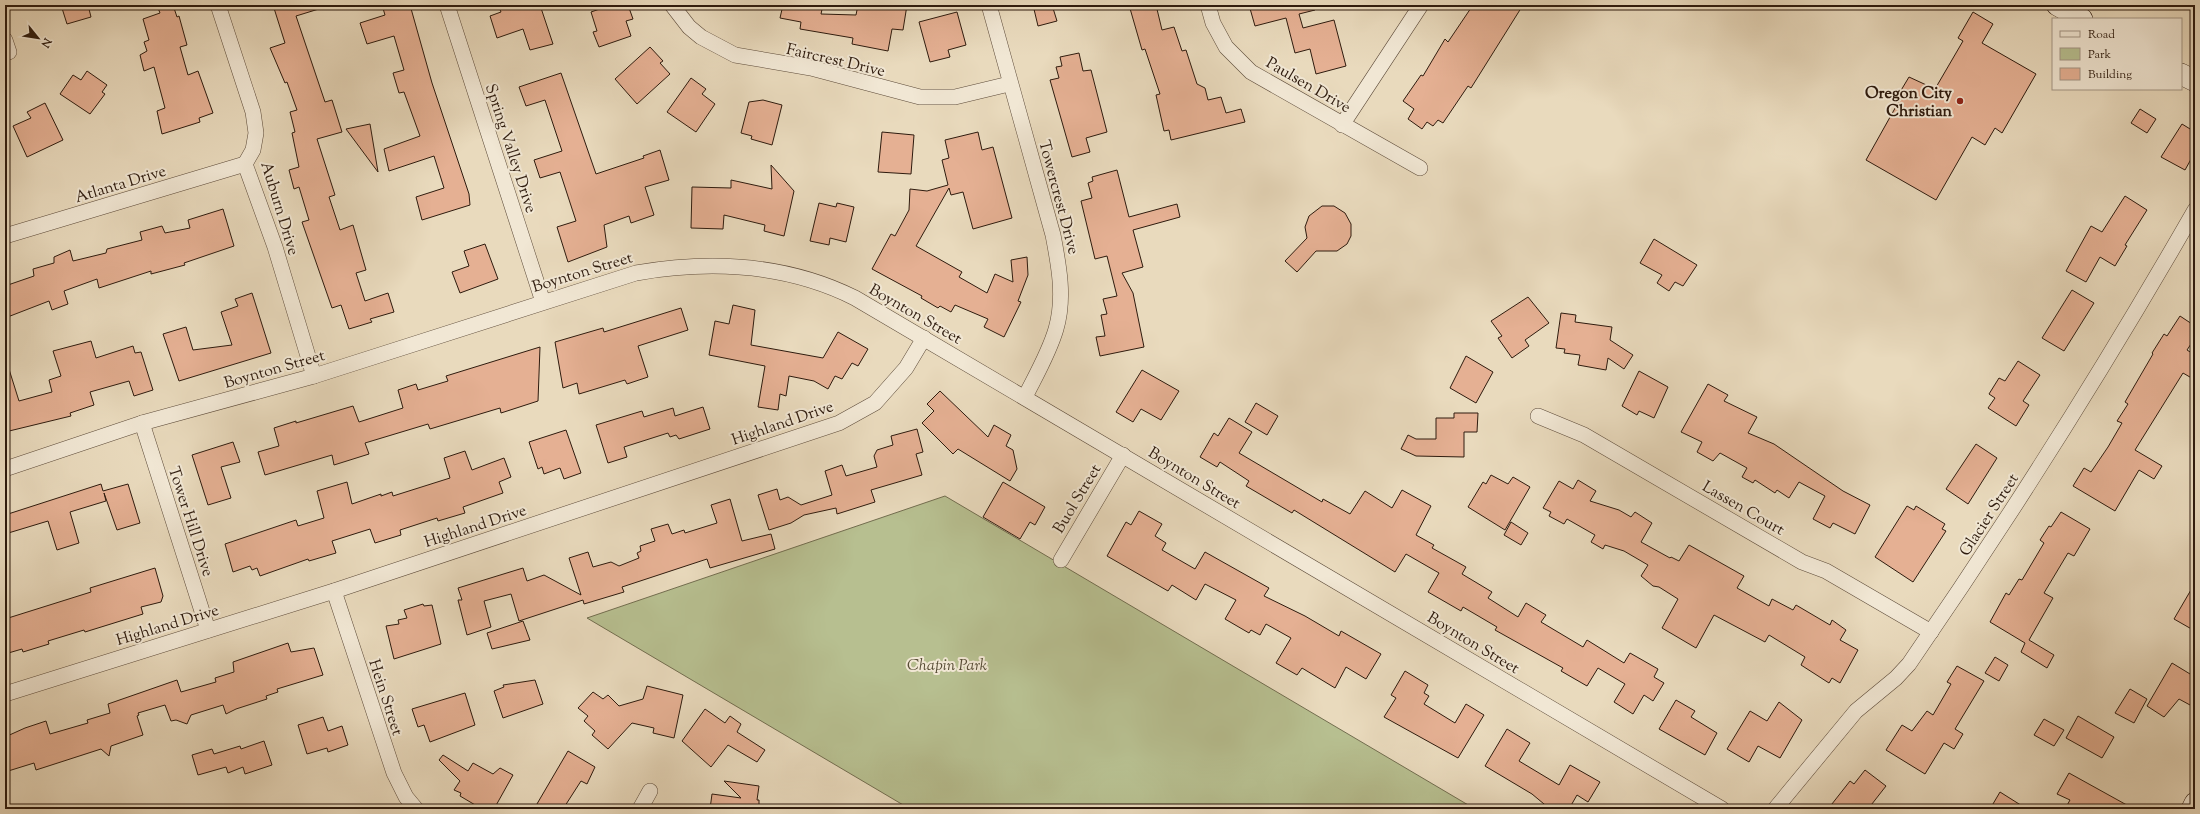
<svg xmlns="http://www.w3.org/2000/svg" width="2200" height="814" font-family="'Sorts Mill Goudy',serif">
  <rect width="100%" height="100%" fill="#e9dabd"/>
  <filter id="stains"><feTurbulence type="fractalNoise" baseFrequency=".005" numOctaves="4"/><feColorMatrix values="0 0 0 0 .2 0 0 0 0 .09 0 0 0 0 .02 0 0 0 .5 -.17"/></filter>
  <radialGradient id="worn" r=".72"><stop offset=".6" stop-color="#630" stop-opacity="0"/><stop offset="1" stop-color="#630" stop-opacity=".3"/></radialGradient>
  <polygon fill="#b7bf90" stroke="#726d4f" points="945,496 1475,809 910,809 587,618"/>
  <g fill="#e5b093" stroke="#2e1b0e">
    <polygon points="61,5 88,5 91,17 67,24"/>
    <polygon points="169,5 173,5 177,17 179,16 187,45 180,47 188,75 198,71 213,113 199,118 200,122 162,134 157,111 165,108 154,67 144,71 140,55 147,51 144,42 149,40 143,19 160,13 158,8"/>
    <polygon points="273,5 321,5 322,8 296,16 325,102 332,100 342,132 317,139 335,195 329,197 340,230 353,225 366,270 356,273 365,301 388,293 394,312 370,319 372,322 349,329 341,305 332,308 302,222 309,220 299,187 294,189 289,170 299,167 292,133 295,132 290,112 297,110 287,82 285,83 270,48 285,43"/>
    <polygon points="382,5 410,5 432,83 469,194 470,205 422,220 416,197 444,188 434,156 389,171 384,149 420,136 404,92 399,93 393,73 404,70 394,36 367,44 360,23 385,15"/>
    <polygon points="498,5 540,5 553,44 530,50 523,29 497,38 490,16 501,12"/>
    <polygon points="611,5 628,5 633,19 626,21 631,36 599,47 593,32 597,31 591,12"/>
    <polygon points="783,5 823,5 821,14 856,15 858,5 907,5 903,30 892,29 888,51 852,44 853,38 800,29 801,22 780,18"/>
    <polygon points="1033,5 1052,5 1057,21 1038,26"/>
    <polygon points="1129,5 1156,5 1162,30 1174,27 1182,51 1186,50 1197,84 1205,88 1208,100 1221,97 1226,113 1241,109 1245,122 1171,140 1169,130 1164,131 1156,95 1160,94 1145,49 1142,50"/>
    <polygon points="1249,5 1315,5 1315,10 1299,14 1303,28 1334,20 1346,66 1316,74 1310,49 1295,53 1286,18 1255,26"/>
    <polygon points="1473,5 1523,5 1471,88 1468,86 1443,123 1438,120 1433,126 1427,122 1422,129 1408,119 1414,109 1403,101 1421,75 1423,76 1445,39 1448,42"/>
    <polygon points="957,12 966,45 948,50 950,57 930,62 919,22"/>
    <polygon points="1973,12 1993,24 1982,43 2036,74 2002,133 1995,128 1985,145 1972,137 1936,200 1866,160 1903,94 1900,92 1909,77 1935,89 1963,41 1958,38"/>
    <polygon points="650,47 663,61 660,63 670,74 637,104 615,79"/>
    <polygon points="1079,53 1083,71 1091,70 1107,132 1086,138 1090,152 1072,157 1050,80 1059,78 1056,67 1062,66 1060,57"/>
    <polygon points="87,71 107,85 102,92 105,94 90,114 60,94 73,75 81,80"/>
    <polygon points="561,73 596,174 644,158 643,156 660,150 669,180 645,187 654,215 631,223 629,216 604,225 607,247 568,262 557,227 576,221 560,172 540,178 534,160 562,151 545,100 526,106 519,87"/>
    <polygon points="691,78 706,89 702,94 715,104 696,132 667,112"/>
    <polygon points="763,100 782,105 772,145 751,139 752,136 741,133 749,102"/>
    <polygon points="45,103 63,140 27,157 13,126 31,118 27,112"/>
    <polygon points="2140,109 2156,119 2147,133 2131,123"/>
    <polygon points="370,124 378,172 346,129"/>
    <polygon points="2182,124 2195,132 2195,152 2185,170 2161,157"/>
    <polygon points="882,132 914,135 911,174 878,172"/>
    <polygon points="978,132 982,150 993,147 1012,218 973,229 963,192 951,195 949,188 916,246 962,272 959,277 987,293 995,274 1013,282 1011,260 1027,257 1028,275 1018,301 1021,302 1004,337 984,327 988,319 955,305 951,312 940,306 938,308 921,298 922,296 872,269 891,234 895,236 909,210 910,189 927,191 948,185 942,160 949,158 945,140"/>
    <polygon points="771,165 794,191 784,236 764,231 765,225 724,215 723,229 691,228 692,187 731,188 731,180 772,189"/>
    <polygon points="1117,170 1129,217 1177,204 1180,217 1133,230 1143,267 1122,273 1133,293 1144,347 1100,356 1096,337 1105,336 1101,315 1107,314 1103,299 1117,296 1107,256 1095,259 1081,201 1092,198 1088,183 1093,181 1092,177"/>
    <polygon points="2125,196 2147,210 2125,245 2127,246 2115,266 2100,257 2086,282 2066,271 2091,226 2102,232"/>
    <polygon points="819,203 836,207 837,203 854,207 846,242 830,238 829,245 810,241"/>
    <polygon points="1322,206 1334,206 1345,213 1351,224 1351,236 1347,244 1337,251 1316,251 1297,272 1285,261 1307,238 1305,227 1309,216"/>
    <polygon points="223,209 234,246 184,263 185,265 151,274 151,271 99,288 97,279 64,291 68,304 52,310 49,301 5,318 5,286 34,276 33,269 54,263 54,257 70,250 73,261 106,253 107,249 142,240 140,232 162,226 165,233 190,228 188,220"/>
    <polygon points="1654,239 1697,265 1683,286 1675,282 1669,291 1657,283 1662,275 1640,263"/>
    <polygon points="485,244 498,279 460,293 452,272 469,266 464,251"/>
    <polygon points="2072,290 2094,303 2064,351 2042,338"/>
    <polygon points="252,293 271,353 179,381 163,334 186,327 193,350 232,345 221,312 238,306 235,299"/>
    <polygon points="1528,297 1549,323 1525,340 1529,346 1512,358 1498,338 1502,336 1491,321"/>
    <polygon points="733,305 755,310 751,345 823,358 838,332 868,349 858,366 852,363 842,379 835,376 828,389 814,381 789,376 786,396 780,394 778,410 758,407 765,366 709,355 715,321 729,324"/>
    <polygon points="681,308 688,330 638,346 648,377 627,384 625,380 579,394 577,383 563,388 555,342 603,328 604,332"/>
    <polygon points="1561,313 1576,315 1575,322 1612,327 1610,340 1633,355 1624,369 1608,358 1606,370 1578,365 1580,355 1564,353 1565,349 1556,348"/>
    <polygon points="2180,316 2195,326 2195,338 2187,350 2195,355 2195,380 2183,373 2135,450 2162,466 2154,479 2139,470 2115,511 2073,486 2084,468 2091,472 2108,447 2122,423 2117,421 2128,404 2125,402 2153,354 2152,353 2164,334 2167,336"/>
    <polygon points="91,341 96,358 133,346 135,353 141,352 153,390 134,396 129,381 90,392 94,405 70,413 71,416 5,432 5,366 8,366 19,401 52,392 49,380 61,376 53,351"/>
    <polygon points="540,347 538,401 501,413 500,408 430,429 428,424 365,443 369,454 334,465 332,455 265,475 258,452 279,446 274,428 296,421 296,423 353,406 359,422 403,408 398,390 416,384 418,390 448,381 446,376"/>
    <polygon points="1466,356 1493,372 1476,403 1450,388"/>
    <polygon points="2018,361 2040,375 2023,401 2029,405 2016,426 1988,408 1995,398 1989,394 1999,378 2005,381"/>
    <polygon points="1142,370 1179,391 1161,420 1141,409 1133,422 1116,412"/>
    <polygon points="1639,371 1668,387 1654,418 1639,411 1637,415 1622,406"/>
    <polygon points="1708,384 1728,395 1724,401 1757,417 1748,433 1774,444 1843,491 1870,505 1855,534 1833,523 1830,528 1813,519 1825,496 1799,482 1789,498 1777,490 1775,493 1755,480 1753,483 1742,477 1747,468 1720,453 1713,461 1697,452 1702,442 1681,432"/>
    <polygon points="940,391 988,437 994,425 1011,435 1006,446 1013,450 1017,469 1010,481 958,449 953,454 922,423 934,411 927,404"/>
    <polygon points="1256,403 1278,416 1267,435 1245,422"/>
    <polygon points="703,407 710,429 679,439 676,435 670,437 668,433 624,447 627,457 608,463 596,425 642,411 644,417 673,408 675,416"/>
    <polygon points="1454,413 1478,413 1477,432 1464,432 1464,457 1416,456 1401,449 1408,435 1416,439 1436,439 1436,418 1454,418"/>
    <polygon points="1229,418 1252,432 1239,453 1322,502 1323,499 1350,514 1365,491 1392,508 1402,490 1431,506 1416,535 1434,545 1432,548 1466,567 1462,574 1492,592 1488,598 1518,617 1526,603 1546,615 1541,622 1583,647 1587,640 1624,663 1630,653 1658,669 1654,677 1664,683 1653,701 1644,695 1633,714 1614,702 1625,684 1598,668 1587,686 1561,671 1563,668 1495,630 1497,627 1463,607 1461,611 1428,592 1439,573 1406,554 1395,572 1294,510 1292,513 1246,486 1249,481 1220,462 1217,467 1200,457 1214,433 1218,436"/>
    <polygon points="917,429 923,452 916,454 922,475 871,490 875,502 837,514 836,508 804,515 791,523 769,530 758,495 777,489 780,500 788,497 801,505 832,495 825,471 842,465 846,476 877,467 874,456 877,450 893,445 891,436"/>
    <polygon points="566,430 581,473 564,479 560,468 544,474 542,467 538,469 529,442"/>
    <polygon points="233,442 240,462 221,467 231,498 208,505 192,455"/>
    <polygon points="1976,444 1997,458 1968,504 1946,489"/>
    <polygon points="465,451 472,470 504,458 511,477 499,482 503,493 463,507 465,513 438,521 437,518 400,530 401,535 375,543 370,529 332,541 336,553 309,561 308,559 260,576 257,568 252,570 250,566 233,572 225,544 296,520 298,526 324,518 317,491 347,482 352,504 381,494 381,496 392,492 393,496 450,478 444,458"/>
    <polygon points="1491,475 1508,484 1513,477 1530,487 1505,530 1468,507 1483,482 1486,484"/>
    <polygon points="1578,480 1596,491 1590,501 1619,510 1631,517 1635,512 1652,523 1641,542 1670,558 1671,557 1679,561 1689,545 1744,576 1737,588 1769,606 1772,599 1793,610 1796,605 1830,625 1832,620 1846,630 1840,640 1858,650 1840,683 1832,678 1829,683 1801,665 1805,657 1769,635 1765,642 1714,615 1696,648 1662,628 1678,599 1659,587 1653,586 1641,576 1648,565 1624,551 1605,545 1603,549 1591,542 1595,535 1567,519 1564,524 1549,516 1551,512 1543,508 1559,481 1573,489"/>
    <polygon points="1003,482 1045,507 1035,525 1030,522 1020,539 983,517"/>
    <polygon points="101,484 103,491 128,484 140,523 117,530 104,493 106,501 70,512 79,543 57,550 48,521 5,534 5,515"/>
    <polygon points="730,499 742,541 771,534 775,549 710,568 707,559 622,587 624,592 584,604 583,600 519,621 511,594 484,601 491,627 467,635 458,600 462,600 458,588 523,568 527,581 544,575 581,595 569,558 588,552 593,567 611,562 619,566 639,558 637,553 641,551 640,546 655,541 651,529 668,524 672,534 684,530 685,533 717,523 711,505"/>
    <polygon points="1907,506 1914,510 1916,506 1945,524 1942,529 1946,531 1913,582 1875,557"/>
    <polygon points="1139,511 1162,524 1155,536 1166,543 1162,550 1195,569 1205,552 1269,588 1264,596 1305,616 1339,636 1341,631 1381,654 1366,679 1346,667 1335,688 1302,668 1297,675 1276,663 1291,638 1266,624 1260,635 1251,630 1249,633 1225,619 1236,600 1205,584 1196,600 1172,585 1168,591 1107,556 1126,522 1131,525"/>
    <polygon points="2061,512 2090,529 2074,556 2068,553 2044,593 2053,598 2029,640 2054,655 2047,668 2021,652 2025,643 1990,622 2006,593 2009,595 2019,579 2022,580 2044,543 2040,540 2049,526 2051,527"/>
    <polygon points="1511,522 1528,533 1521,545 1504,535"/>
    <polygon points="155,568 163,596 161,602 141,607 143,614 85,632 84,630 48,641 49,644 23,652 22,649 5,654 5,619 91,592 90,588"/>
    <polygon points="2195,583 2195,631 2174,619"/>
    <polygon points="423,604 424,606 432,605 441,644 394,659 386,626 399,624 398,620 407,618 404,610"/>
    <polygon points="523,621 530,640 492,649 487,633"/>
    <polygon points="288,643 291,652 314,648 323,675 277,689 278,692 266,696 267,699 236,709 226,714 223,705 191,715 187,724 176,720 171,721 165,705 138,713 139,715 137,716 143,735 111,746 109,756 101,749 36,770 34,763 5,772 5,737 25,728 46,721 50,734 88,723 87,720 110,713 108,704 177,680 181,692 216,682 215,678 234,672 233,662"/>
    <polygon points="1995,657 2008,665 1999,681 1985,673"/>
    <polygon points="2172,663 2195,677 2195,696 2190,705 2179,699 2164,717 2147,706"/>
    <polygon points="1957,666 1984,681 1955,729 1963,734 1954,749 1944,743 1925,774 1886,750 1902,725 1912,731 1927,711 1933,715 1951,684 1947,682"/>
    <polygon points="1405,671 1428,685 1424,693 1429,696 1424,704 1455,723 1466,704 1484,715 1458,758 1384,717 1396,698 1391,695"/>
    <polygon points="535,680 543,704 503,718 494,691 504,687 503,685"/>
    <polygon points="647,686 683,695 674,738 653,733 654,728 632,723 608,749 592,735 595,731 584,721 588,716 578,708 593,692 603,699 608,695 619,706 643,699"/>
    <polygon points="2130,689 2147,699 2134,723 2115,713"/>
    <polygon points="465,693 475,725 430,742 424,725 418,727 412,709"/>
    <polygon points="1676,700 1695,711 1691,717 1717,733 1705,755 1659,729"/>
    <polygon points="1779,702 1802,720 1780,758 1758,746 1749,762 1727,749 1750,711 1767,721"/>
    <polygon points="705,709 725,723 730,716 741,724 737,732 765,750 757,762 728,745 711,767 682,741"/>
    <polygon points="2078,716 2114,737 2102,758 2066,738"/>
    <polygon points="323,717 328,731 342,726 348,745 328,752 327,748 307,754 298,725"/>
    <polygon points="2044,719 2064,730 2054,746 2034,735"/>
    <polygon points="1507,729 1530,743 1519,761 1559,785 1570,765 1600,782 1588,802 1577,795 1569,809 1550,809 1532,794 1485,766"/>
    <polygon points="264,741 272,765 245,774 243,767 228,773 226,767 198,775 192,755 212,749 214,754 240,746 241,749"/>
    <polygon points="568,751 595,767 587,784 581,781 563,809 534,809"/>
    <polygon points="443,755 468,771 473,763 493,774 500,768 513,775 494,809 482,809 460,796 461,793 454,790 460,781 439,760"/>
    <polygon points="1865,770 1886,786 1868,809 1828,809 1850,781 1854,784"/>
    <polygon points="2069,773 2134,809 2065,809 2070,800 2057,794"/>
    <polygon points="724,781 759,786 757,800 759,800 759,809 710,809 712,794 741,798"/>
    <polygon points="2000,792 2027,809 1990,809"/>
  </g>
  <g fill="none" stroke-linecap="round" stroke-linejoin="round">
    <defs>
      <g id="street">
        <polyline points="218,5 253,112 256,133 253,150 245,164 275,247 314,376"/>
        <polyline points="447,5 543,302"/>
        <polyline points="672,5 689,27 701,37 735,55 811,68 920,97 955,97 1009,84"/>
        <path d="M989 5 1053 235C1059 266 1065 298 1056 329 1049 353 1036 375 1025 397"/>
        <polyline points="1208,5 1213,23 1226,47 1251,72 1420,168"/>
        <polyline points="5,40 9,52"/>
        <polyline points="1342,125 1421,5"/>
        <polyline points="5,236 245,164"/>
        <polyline points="1538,416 1584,435 1802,562 1826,571 1931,632"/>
        <polyline points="142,423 208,630"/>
        <path d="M5 469 142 423 314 376 636 273C711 260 785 263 855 298L1722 809"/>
        <polyline points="1061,560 1123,455"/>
        <polyline points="334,591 394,773 406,797 416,809"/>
        <polyline points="5,694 334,591 839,423 875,403 906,368 924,338"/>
        <polyline points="640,809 650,791"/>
        <path d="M1775 809 1856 711 1896 678 1909 664C2011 516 2106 365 2195 210"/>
      </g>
      <g id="secondary">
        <polyline points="2057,5 2082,19"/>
        <polyline points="2181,74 2195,81"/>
        <polyline points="2192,809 2195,803"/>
      </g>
    </defs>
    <use href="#street" stroke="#5d4b3a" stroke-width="16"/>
    <use href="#secondary" stroke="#2e1b0e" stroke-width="22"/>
    <use href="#street" stroke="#f1e7d4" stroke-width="15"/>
    <use href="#secondary" stroke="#f1e7d4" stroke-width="21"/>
  </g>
  <circle fill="#8f2418" stroke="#f1e7d4" stroke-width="1.5" cx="1960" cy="101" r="4"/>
  <g text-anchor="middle" stroke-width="4" stroke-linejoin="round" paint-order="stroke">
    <g font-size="16" fill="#2e1b0e" stroke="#f1e7d4">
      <text transform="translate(836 59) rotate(13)" y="6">Faircrest Drive</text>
      <text transform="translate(1309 84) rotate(30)" y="6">Paulsen Drive</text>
      <text transform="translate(512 148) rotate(72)" y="6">Spring Valley Drive</text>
      <text transform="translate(120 183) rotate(-17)" y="6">Atlanta Drive</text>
      <text transform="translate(1060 197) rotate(75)" y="6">Towercrest Drive</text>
      <text transform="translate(281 208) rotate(73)" y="6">Auburn Drive</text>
      <text transform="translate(582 271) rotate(-17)" y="6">Boynton Street</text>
      <text transform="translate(916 313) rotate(30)" y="6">Boynton Street</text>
      <text transform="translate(274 368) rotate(-16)" y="6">Boynton Street</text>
      <text transform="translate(782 422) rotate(-19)" y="6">Highland Drive</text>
      <text transform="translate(1195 477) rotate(31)" y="6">Boynton Street</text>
      <text transform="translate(1076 498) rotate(-59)" y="6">Buol Street</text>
      <text transform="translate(1744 507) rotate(30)" y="6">Lassen Court</text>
      <text transform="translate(1988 514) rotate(-57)" y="6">Glacier Street</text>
      <text transform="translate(192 521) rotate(72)" y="6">Tower Hill Drive</text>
      <text transform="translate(475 525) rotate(-18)" y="6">Highland Drive</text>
      <text transform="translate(167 624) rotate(-17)" y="6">Highland Drive</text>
      <text transform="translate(1474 642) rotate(31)" y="6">Boynton Street</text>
      <text transform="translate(387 697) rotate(72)" y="6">Hein Street</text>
    </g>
    <g font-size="16" font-weight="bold" fill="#2e1b0e" stroke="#f1e7d4" text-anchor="end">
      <text x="1952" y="98">Oregon City<tspan x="1952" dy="18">Christian</tspan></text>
    </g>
    <g font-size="16" font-style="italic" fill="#574c35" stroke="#f1e7d4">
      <text x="947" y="670">Chapin Park</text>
    </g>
  </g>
  <rect width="2200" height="814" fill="none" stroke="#e9dabd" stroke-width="20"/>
  <rect x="6" y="6" width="2188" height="802" fill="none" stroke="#2e1b0e" stroke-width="2"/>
  <rect x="10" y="10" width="2180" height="794" fill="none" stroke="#2e1b0e"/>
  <rect x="2052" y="18" width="130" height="72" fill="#f1e7d4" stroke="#a39585"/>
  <rect x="2060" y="31" width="20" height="6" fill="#f1e7d4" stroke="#a39585"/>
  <text x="2088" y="38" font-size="12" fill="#2e1b0e">Road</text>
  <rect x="2060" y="48" width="20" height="12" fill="#b7bf90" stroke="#a39585"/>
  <text x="2088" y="58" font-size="12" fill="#2e1b0e">Park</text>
  <rect x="2060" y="68" width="20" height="12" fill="#e5b093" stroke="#a39585"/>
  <text x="2088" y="78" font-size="12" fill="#2e1b0e">Building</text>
  <g transform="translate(38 38) rotate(120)" stroke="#f1e7d4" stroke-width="3" paint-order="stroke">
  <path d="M0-3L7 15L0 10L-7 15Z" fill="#2e1b0e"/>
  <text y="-6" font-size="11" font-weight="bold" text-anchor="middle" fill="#2e1b0e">N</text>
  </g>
  <rect width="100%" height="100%" filter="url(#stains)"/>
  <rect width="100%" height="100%" fill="url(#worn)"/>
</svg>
